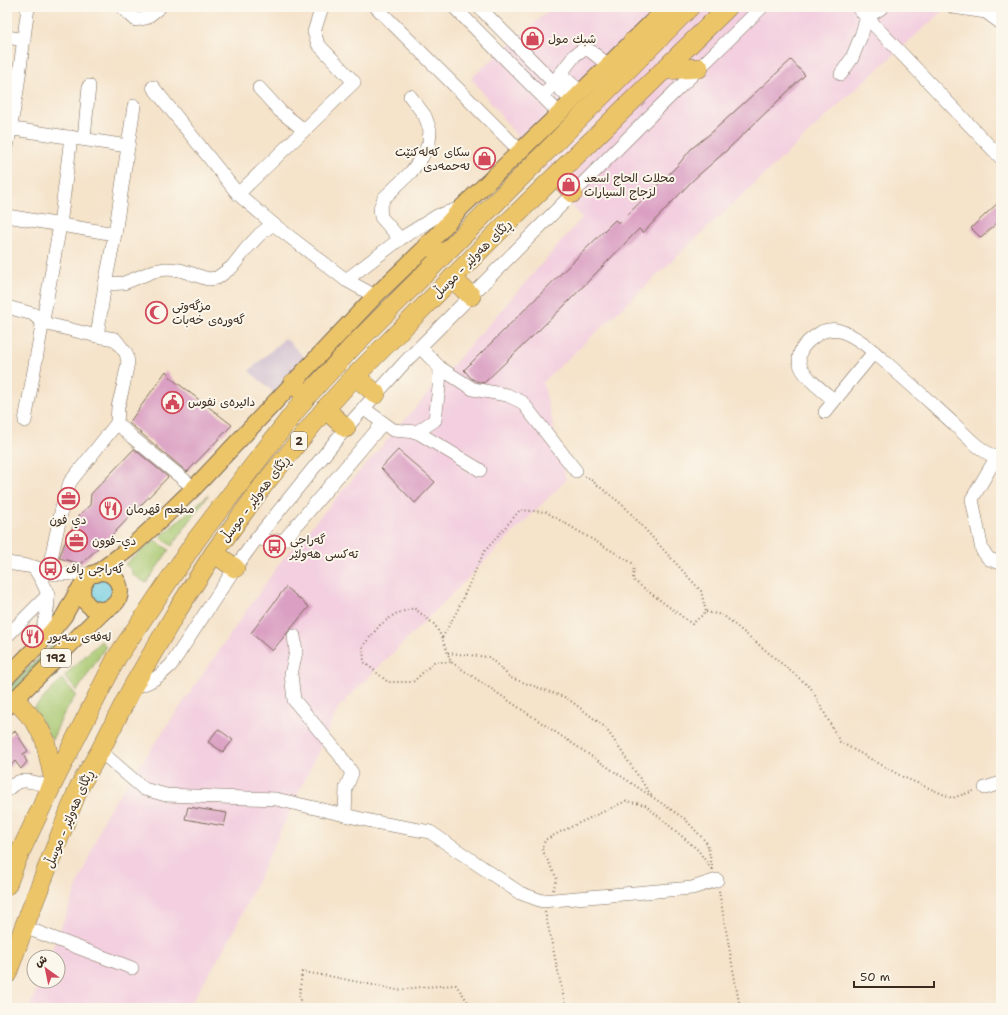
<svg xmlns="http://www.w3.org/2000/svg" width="1008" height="1015" font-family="'Shantell Sans','Playpen Sans Arabic',sans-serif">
  <rect width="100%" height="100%" fill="#fbf7ec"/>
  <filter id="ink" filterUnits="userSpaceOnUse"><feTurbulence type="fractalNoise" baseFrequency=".025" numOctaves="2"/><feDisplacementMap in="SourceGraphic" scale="8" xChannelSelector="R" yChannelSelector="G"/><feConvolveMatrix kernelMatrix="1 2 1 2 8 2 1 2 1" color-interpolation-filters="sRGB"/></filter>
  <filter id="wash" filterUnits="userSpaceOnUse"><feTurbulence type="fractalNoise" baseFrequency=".012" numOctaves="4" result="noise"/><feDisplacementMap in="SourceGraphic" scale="16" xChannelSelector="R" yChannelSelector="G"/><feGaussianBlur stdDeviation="0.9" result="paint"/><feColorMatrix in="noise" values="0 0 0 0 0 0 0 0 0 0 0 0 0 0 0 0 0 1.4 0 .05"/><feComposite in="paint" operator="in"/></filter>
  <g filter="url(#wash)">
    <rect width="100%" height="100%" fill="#f5e3ca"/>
    <polygon fill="#f3cfdf" points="553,7 947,7 849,95 543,382 566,480 339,707 230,939 188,1008 29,1008 40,981 58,981 58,957 49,957 106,814 281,561 582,218 471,78"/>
    <polygon fill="#cfbdce" points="285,338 305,358 275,393 249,371"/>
    <g fill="#a7c76f" stroke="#717846">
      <polygon points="208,495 172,546 160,537"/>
      <polygon points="155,540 169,550 146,583 133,575 131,570 125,564"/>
      <polygon points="101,641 106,646 77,691 64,676"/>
      <polygon points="62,679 76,695 63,715 52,740 34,708"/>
    </g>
    <polygon fill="#85ac62" stroke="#606b40" points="54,643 59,648 7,699 7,689"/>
    <path fill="#61c7df" stroke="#4e787e" d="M101 577C105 579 109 580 112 583 118 589 116 600 109 605 99 610 86 601 88 590 89 587 91 584 92 581Z"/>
    <g id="blocks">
      <g fill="#da9fc2">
        <polygon points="791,60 805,75 726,151 692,181 643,233 639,229 564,306 484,383 476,381 471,378 464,370 478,356 615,220 619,223 678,165 691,149 711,133"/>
        <polygon points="1001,200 1001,219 981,238 971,228"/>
        <polygon points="166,371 172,379 232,425 187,472 129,423"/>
        <polygon points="134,449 168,477 117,530 81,564 59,558 66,540 80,514 90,505 91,494"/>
        <polygon points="398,450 435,482 415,503 381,468"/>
        <polygon points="286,587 309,607 272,651 251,633"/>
        <polygon points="218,729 233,740 223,752 208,742"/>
        <polygon points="15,731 28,751 23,754 27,762 21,769 15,761 7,770 7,738"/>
        <polygon points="188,807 227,813 224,826 185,819"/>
      </g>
    </g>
  </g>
  <g filter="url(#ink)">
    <use href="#blocks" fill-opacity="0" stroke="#7c6b5a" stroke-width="1"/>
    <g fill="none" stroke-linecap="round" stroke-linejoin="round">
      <defs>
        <g id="minor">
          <polyline points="122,7 136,20 146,18 160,7"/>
          <polyline points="376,7 520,151"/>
          <polyline points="454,7 559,113"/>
          <polyline points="479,7 572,101"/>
          <polyline points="857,7 1001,158"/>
          <polyline points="953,7 986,12 1001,23"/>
          <polyline points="7,37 24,40"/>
          <polyline points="560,74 581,92"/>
          <polyline points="841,74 852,58 861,36 867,17 883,7"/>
          <polyline points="153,87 238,194 273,224 346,280 375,296"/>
          <polyline points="259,88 280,111 304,130"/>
          <polyline points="548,90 575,55 582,50 586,49 592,52 608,65"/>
          <polyline points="7,128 128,146"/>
          <polyline points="84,139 89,86"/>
          <polyline points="7,147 17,91 28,7"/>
          <polyline points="238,194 354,82 318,44 314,32 322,7"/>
          <polyline points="7,216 115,234"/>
          <polyline points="400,239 381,217 380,208 384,198 411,172 422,157 429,143 430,130 425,116 410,96"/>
          <polyline points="346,280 400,239 437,216 461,208"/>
          <polyline points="105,284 124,283 154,271 166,269 180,270 208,279 217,278 232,267 246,249 260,234 273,224"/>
          <polyline points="7,307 33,314 43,323 97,336 115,339 126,353 128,362 123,387 118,407 117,423 132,437 194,488"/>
          <polyline points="97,336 105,284 115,234 134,106"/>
          <polyline points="440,368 473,389 507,395 522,402 576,471"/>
          <path d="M834 400C808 379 778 358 820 333 824 330 833 329 837 330 859 336 876 354 892 368 913 386 933 405 953 423 965 435 984 455 1001 459"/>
          <polyline points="363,408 393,430 417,432 435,420 439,387 440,368 421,348"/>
          <polyline points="825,412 874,352"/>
          <polyline points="25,421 60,225 71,137"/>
          <polyline points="417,432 480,470"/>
          <polyline points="996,458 972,499 982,550 989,559 1001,563"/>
          <polyline points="257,538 272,542 285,539 383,423"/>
          <polyline points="7,563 34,567 56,574 94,574"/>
          <path d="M34 567C39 576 46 586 48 596 49 611 42 631 37 645"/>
          <polyline points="48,572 62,508 70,482 86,462 117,423"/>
          <polyline points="7,636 48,595"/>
          <polyline points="294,636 296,652 291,674 294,700 339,754 352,773 346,788 345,815"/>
          <path d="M132 688C150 683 158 678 171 665L235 568 257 538 346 428 405 362 649 117 762 7"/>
          <polyline points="100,751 144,789 166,795 276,799 375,822 430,832 520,893 542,901 692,888 717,880"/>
          <polyline points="985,788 1001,783"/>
          <path d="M7 790C10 787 14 784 18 782 27 779 42 784 51 788"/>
          <polyline points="7,851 16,861"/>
          <polyline points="24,927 132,968"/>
        </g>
        <g id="major">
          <circle cx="101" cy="591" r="19"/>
          <polyline points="96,574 131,547 163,518 194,488 375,296 429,244 461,208 572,101 667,7"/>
          <polyline points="7,677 52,631 64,616 76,594 85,582"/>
          <polyline points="7,707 106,609"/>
        </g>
        <g id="highway">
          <polyline points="632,42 660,38"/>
          <polyline points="664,70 699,68"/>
          <polyline points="557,175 573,193"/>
          <polyline points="429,244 442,256"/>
          <polyline points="452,278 471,296"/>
          <polyline points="355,376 376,394"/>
          <polyline points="293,383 307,396"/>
          <polyline points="325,409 346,428"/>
          <polyline points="214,553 235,568"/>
          <polyline points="15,699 36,723 45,740 54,781"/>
          <polyline points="7,885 16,861 54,781 117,657 196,540 307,396 353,346 690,7"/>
          <polyline points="7,974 24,927 79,787 100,751 132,688 177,611 214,553 262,487 325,409 355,376 494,236 728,7"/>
        </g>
      </defs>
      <use href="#minor" stroke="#7c6b5a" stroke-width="14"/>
      <use href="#major" stroke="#7c6b5a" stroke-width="18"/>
      <use href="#highway" stroke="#7c6b5a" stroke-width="20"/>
      <g stroke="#7c6b5a" stroke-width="2" stroke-dasharray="1 3" stroke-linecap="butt">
        <polyline points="585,477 586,476 624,506 701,591 706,612 692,624 633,580 634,564 546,512 520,510 484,552 457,611 442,638 451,662 685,819 707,843 713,870"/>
        <polyline points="706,612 723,615 811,688 840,742 903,777 952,798 974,791"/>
        <polyline points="442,638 435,625 414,608 395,614 380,625 363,646 364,662 388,682 413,682 434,662 451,662"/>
        <polyline points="448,653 489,657 511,678 567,698 605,727 651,795"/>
        <polyline points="553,890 557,879 542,849 545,840 560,832 626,801 645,805 698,850 712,870"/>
        <polyline points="719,891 740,1008"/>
        <polyline points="545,912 566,1008"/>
        <polyline points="303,1008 299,997 302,972 329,976 397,990 422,987 456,985 472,1008"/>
        <polyline points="729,1008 740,1003"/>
      </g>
      <use href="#minor" stroke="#fff" stroke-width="13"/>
      <use href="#major" stroke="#edc569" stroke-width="16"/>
      <use href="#highway" stroke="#edc569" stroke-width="19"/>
    </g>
  </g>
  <defs>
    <symbol id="shop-ring" viewBox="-11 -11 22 22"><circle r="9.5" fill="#fbf7ec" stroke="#d1495b" stroke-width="1.5"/><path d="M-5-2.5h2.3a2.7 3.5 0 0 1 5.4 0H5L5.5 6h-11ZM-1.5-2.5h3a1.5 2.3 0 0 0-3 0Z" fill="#d1495b"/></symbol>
    <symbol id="mosque-ring" viewBox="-11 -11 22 22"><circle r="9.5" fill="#fbf7ec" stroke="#d1495b" stroke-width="1.5"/><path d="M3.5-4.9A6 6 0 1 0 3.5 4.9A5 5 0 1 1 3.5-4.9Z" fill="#d1495b"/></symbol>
    <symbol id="civic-ring" viewBox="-11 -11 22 22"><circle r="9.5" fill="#fbf7ec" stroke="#d1495b" stroke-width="1.5"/><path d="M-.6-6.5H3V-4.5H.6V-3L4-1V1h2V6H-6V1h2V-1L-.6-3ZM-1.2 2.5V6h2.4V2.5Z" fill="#d1495b"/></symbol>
    <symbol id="office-ring" viewBox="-11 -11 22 22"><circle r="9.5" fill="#fbf7ec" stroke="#d1495b" stroke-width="1.5"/><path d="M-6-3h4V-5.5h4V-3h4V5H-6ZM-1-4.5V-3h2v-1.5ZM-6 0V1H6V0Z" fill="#d1495b"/></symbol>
    <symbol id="restaurant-ring" viewBox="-11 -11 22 22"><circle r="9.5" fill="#fbf7ec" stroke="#d1495b" stroke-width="1.5"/><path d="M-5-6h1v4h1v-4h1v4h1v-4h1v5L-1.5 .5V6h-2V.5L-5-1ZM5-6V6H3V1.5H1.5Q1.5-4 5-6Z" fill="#d1495b"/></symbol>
    <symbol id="bus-ring" viewBox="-11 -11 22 22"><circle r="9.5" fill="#fbf7ec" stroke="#d1495b" stroke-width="1.5"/><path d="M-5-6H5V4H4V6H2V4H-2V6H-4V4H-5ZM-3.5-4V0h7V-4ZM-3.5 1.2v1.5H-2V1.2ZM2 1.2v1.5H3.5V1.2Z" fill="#d1495b"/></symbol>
  </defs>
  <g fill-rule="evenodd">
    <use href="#shop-ring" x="520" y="26" width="25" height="25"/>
    <use href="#shop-ring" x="472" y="146" width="25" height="25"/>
    <use href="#shop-ring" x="556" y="172" width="25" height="25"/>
    <use href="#mosque-ring" x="144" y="300" width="25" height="25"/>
    <use href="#civic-ring" x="160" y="390" width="25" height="25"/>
    <use href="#office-ring" x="56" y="486" width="25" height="25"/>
    <use href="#restaurant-ring" x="98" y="496" width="25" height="25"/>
    <use href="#office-ring" x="64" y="528" width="25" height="25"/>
    <use href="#bus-ring" x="262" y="534" width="25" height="25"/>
    <use href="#bus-ring" x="38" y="556" width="25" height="25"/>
    <use href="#restaurant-ring" x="20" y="624" width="25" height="25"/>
  </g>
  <g text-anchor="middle" stroke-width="4" stroke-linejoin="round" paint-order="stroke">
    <g fill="#fbf7ec" stroke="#75685c" stroke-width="1">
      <rect x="291" y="432" width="16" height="18" rx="3"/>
      <rect x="41" y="649" width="30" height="18" rx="3"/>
    </g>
    <g font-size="11" font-weight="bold" fill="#3b2a1e">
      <text x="299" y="445">2</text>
      <text x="56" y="662">192</text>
    </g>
    <g font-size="12" fill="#3b2a1e" stroke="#fbf7ec" text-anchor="start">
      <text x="548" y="43">شبك مول</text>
      <text x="470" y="156" text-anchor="end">سکای کەلەکنێت<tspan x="470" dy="14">ئەحمەدی</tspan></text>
      <text x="584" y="182">محلات الحاج اسعد<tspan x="584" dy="14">لزجاج السيارات</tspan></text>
      <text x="172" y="310">مزگەوتى<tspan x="172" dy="14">گەورەى خەبات</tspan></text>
      <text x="188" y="406">دائیرەی نفوس</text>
      <text x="126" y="513">مطعم قهرمان</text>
      <text x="68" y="524" text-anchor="middle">دي فون</text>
      <text x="290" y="544">گەراجی<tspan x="290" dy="14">تەکسی هەولێر</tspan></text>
      <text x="92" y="545">دي-فوون</text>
      <text x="66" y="573">گەراجی ڕاف</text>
      <text x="48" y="641">لەفەی سەبور</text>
    </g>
    <g font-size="12" fill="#3b2a1e" stroke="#fbf7ec">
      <text transform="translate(472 259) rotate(-45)" y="4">ڕێگای هەولێر - موسڵ</text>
      <text transform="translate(255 499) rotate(-53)" y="4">ڕێگای هەولێر - موسڵ</text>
      <text transform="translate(69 819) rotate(-67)" y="4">ڕێگای هەولێر - موسڵ</text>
    </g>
  </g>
  <rect width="1008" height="1015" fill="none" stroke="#fbf7ec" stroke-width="24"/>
  <g transform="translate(46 969) rotate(327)"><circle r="19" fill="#fbf7ec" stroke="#aea59a"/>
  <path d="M0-3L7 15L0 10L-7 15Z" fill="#d1495b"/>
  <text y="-6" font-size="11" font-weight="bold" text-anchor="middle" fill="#3b2a1e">ش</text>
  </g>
  <path d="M854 981v6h80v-6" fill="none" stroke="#3b2a1e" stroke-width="2"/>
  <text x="860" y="981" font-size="12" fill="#3b2a1e" stroke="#fbf7ec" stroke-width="3" paint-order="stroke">50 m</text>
</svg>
